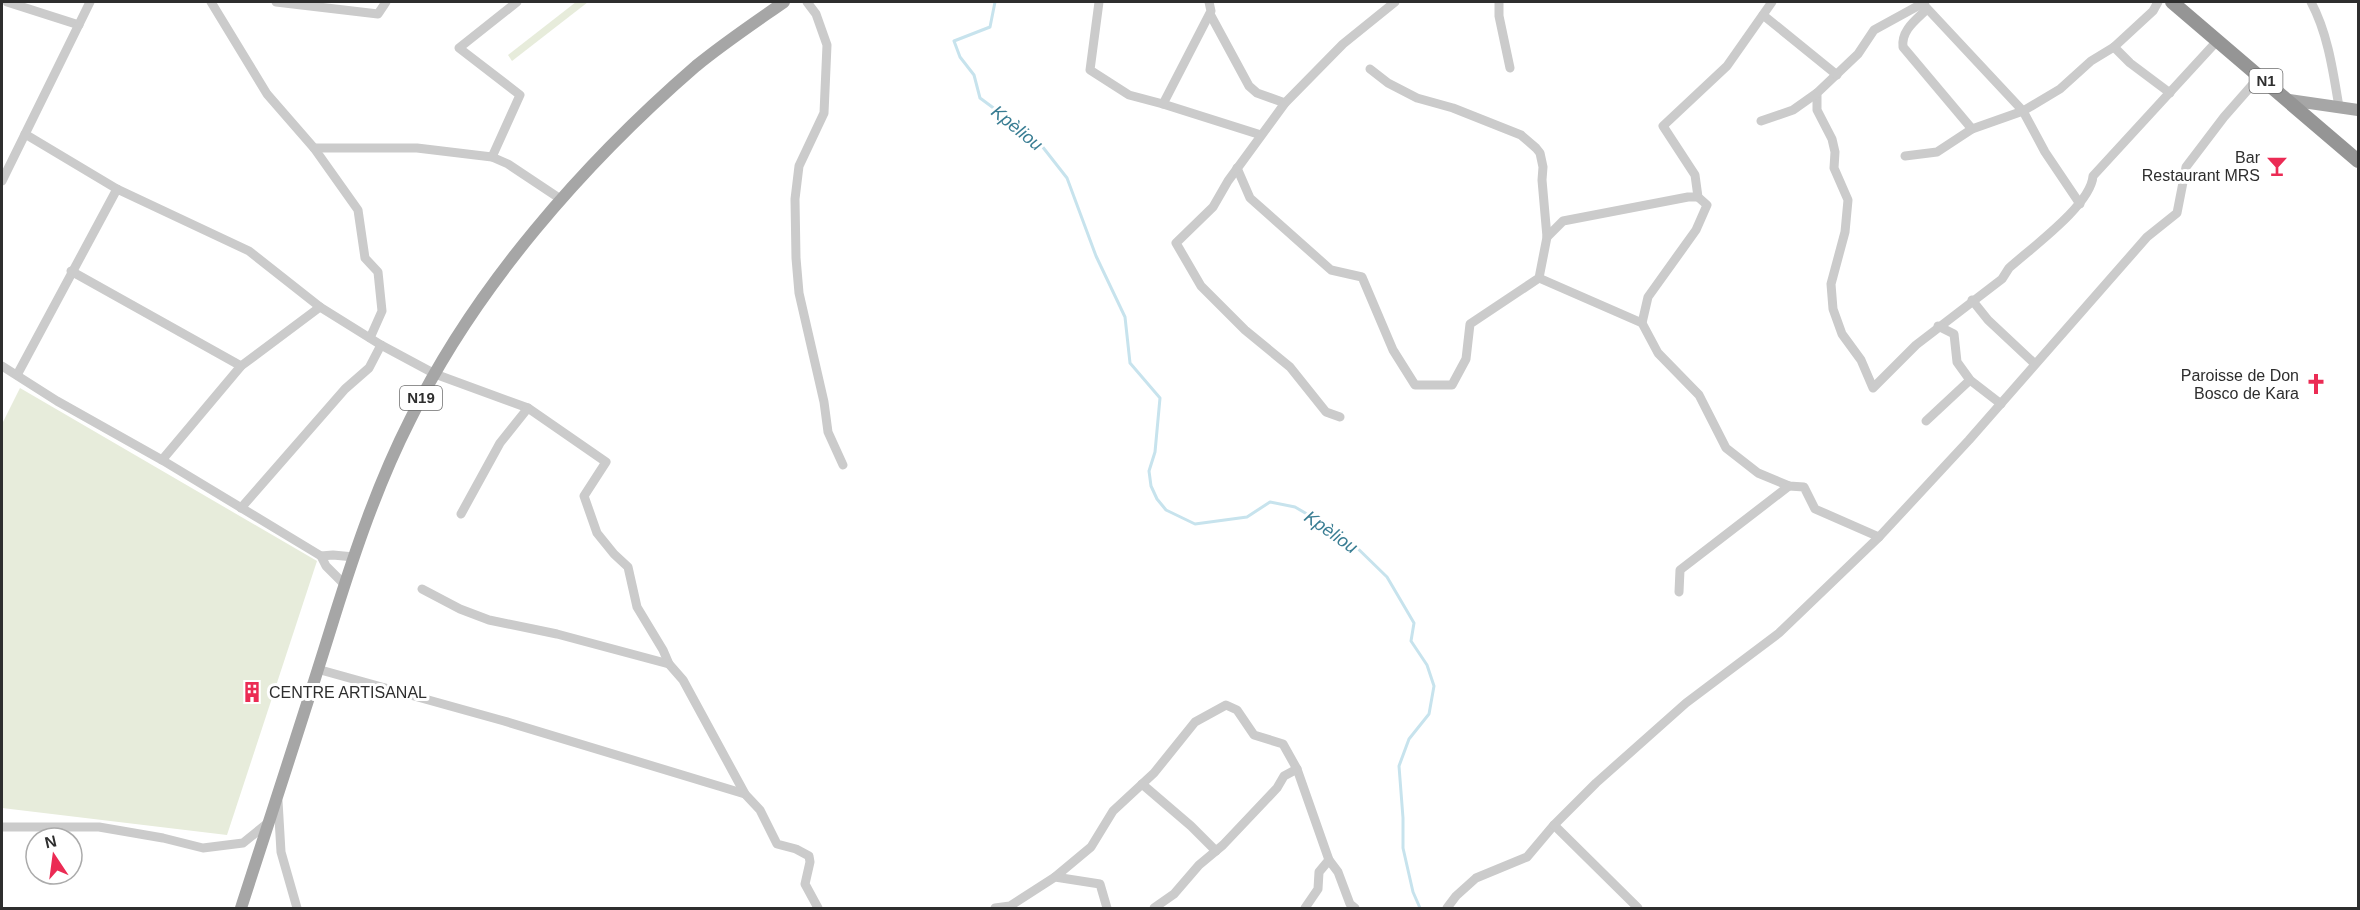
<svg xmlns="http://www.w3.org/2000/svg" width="2360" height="910" font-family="Arial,sans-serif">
  <rect width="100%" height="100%" fill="#fff"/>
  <g fill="#e7ecdb">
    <polygon points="576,2 588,2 512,61 508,55"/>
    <polygon points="20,388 317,561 227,835 2,808 2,424"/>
  </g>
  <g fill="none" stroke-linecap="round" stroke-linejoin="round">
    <polyline stroke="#c7e3ed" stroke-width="3" points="995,2 990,27 954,41 960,57 974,75 980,98 1038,141 1067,178 1096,256 1125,317 1130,363 1160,398 1155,452 1149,471 1151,486 1157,499 1166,510 1195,524 1247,517 1270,502 1295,507 1346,537 1387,577 1414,623 1411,641 1427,665 1434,686 1429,714 1409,739 1399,766 1403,818 1403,848 1413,892 1420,908"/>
    <g stroke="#cbcbcb" stroke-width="9">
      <polyline points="7,2 79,25"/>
      <polyline points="211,2 267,94 314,148 358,210 365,258 378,272 382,311 370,338"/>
      <polyline points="276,2 378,14 386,2"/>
      <polyline points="807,2 816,14 827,45 824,113 799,166 795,199 796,258 799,293 824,402 828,432 843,465"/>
      <polyline points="1099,2 1090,70 1129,95 1163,104"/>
      <polyline points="1209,2 1211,11 1163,104 1261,135"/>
      <polyline points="1499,2 1499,16 1510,68"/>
      <path d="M1925 2 1874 30 1858 54 1817 93V110L1832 139 1835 152 1834 168 1848 200 1845 232 1831 284 1833 309 1842 334 1861 360 1873 388 1916 345 2002 279 2009 268C2031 248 2091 205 2093 176L2218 40"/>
      <path d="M2311 2C2328 34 2333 71 2339 107"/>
      <polyline points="1923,4 2023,111 2045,152 2080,204"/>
      <path d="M1927 9C1916 20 1901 30 1903 47L1972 129"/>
      <polyline points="1210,14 1249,86 1257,93 1285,103"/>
      <polyline points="1763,15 1837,75"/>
      <polyline points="2114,47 2130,63 2170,93"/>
      <polyline points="1761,121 1793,110 1817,93"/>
      <polyline points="25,134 117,189 249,251 320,307 381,345 435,374 528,408 606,462 584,496 597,533 614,554 628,567 637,607 663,650 669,664 683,680 745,794 760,810 777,844 796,849 809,856 810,862 805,884 818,908"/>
      <polyline points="314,148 417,148 492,157 508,164 562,200"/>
      <polyline points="1905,156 1937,152 1972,129 2023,111 2060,89 2091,61 2114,47 2153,11 2158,2"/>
      <polyline points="492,157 520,95 459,48 517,2"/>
      <polyline points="1237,168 1250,198 1331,270 1362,277 1393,350 1415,385 1452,385 1466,359 1470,324 1539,278 1547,237 1542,180 1543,167 1540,153 1536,148 1521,135 1453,108 1417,98 1388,83 1370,69"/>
      <polyline points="2,181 90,2"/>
      <polyline points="1547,237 1563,221 1688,197 1698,197"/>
      <polyline points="71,271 241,366"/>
      <polyline points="1539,278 1642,323 1658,353 1699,395 1726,448 1758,473 1789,486 1804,487 1815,509 1879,537"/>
      <polyline points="1972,300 1988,320 2035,364"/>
      <polyline points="1642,323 1648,297 1696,230 1707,205 1698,197 1695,175 1663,126 1727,66 1772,2"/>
      <polyline points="1938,326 1954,334 1957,362 1970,380 2001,404"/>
      <polyline points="2,366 57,401 162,460 321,556 326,566 344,584"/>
      <polyline points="17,375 117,189"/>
      <polyline points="1340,417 1326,412 1290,367 1245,330 1201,286 1176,243 1213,207 1228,181 1285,103 1343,44 1395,2"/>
      <polyline points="1926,421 1970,380"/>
      <polyline points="162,460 241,366 320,307"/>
      <polyline points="241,508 345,389 369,368 381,345"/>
      <polyline points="461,514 500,443 528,408"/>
      <polyline points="321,556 333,555 354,557"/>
      <polyline points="422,589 460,609 489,620 557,634 669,664"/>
      <polyline points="1679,592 1680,570 1789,486"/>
      <polyline points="317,669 504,721 745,794"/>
      <polyline points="1142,784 1191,826 1216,851"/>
      <polyline points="278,801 281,852 297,908"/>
      <polyline points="2,827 99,827 163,838 203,848 243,843 269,822"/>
      <polyline points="1055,877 1091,847 1113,811 1154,773 1195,722 1226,705 1237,710 1254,735 1283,744 1297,769 1329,860 1338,872 1350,904 1355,908"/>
      <polyline points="995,908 1010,906 1055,877 1100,884 1107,908"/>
      <polyline points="1154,908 1174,894 1199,865 1223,845 1277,788 1284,776 1297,769"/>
      <polyline points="1305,908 1318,889 1319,872 1329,860"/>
      <polyline points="1447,908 1456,896 1476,878 1527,857 1554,825"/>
      <polyline points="1638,908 1554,825 1596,783 1686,703 1779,633 1879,537 1969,440 2147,237 2177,213 2186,167 2224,117 2260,76"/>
    </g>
    <g stroke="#a6a6a6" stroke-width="12">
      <polyline points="2289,100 2358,110"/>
      <path d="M241 908C272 812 304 715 334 618 355 551 378 483 410 420 475 287 584 163 696 66 724 43 754 23 784 2"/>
    </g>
    <polyline stroke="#959595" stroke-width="14" points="2172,2 2358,161"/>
  </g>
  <defs>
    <symbol id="bar-bare" viewBox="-9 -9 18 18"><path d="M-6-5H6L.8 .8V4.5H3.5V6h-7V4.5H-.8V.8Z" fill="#eb2b54" stroke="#fff" stroke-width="2.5" paint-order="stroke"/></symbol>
    <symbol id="church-bare" viewBox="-9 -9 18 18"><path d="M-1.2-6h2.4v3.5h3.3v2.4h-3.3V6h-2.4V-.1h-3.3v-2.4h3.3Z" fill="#eb2b54" stroke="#fff" stroke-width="2.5" paint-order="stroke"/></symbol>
    <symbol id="building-bare" viewBox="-9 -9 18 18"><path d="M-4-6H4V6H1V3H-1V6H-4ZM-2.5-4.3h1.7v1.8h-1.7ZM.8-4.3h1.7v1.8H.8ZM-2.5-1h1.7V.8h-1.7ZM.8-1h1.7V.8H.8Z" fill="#eb2b54" stroke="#fff" stroke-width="2.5" paint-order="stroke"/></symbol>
  </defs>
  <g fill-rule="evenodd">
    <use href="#bar-bare" x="2262" y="151" width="30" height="30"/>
    <use href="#church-bare" x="2301" y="369" width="30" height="30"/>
    <use href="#building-bare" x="237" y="677" width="30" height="30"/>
  </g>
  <g text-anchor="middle" stroke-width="6" stroke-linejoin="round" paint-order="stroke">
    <g fill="#fff" stroke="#6d6d6d" stroke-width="1.5">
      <rect x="2249.5" y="69" width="33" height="24" rx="4.5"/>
      <rect x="400" y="386" width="42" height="24" rx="4.5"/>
    </g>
    <g font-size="15" font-weight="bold" fill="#2e2e2e">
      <text x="2266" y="86">N1</text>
      <text x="421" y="403">N19</text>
    </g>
    <g font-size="16" fill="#2e2e2e" stroke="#fff" text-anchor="end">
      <text x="2260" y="163">Bar<tspan x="2260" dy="18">Restaurant MRS</tspan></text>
      <text x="2299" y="381">Paroisse de Don<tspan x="2299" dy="18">Bosco de Kara</tspan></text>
      <text x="269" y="698" text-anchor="start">CENTRE ARTISANAL</text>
    </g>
    <g font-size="18" font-style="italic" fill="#397d93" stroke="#fff">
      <text transform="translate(1017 128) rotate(39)" y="6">Kpèliou</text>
      <text transform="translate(1331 532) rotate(35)" y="6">Kpèliou</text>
    </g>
  </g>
  <rect width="2360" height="910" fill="none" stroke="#2e2e2e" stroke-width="6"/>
  <g transform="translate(54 856) rotate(347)"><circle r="28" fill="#ffffff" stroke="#ababab" stroke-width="1.5"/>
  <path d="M0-4.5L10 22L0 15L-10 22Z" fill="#eb2b54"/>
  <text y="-9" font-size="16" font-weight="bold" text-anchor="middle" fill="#2e2e2e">N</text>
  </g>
</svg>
